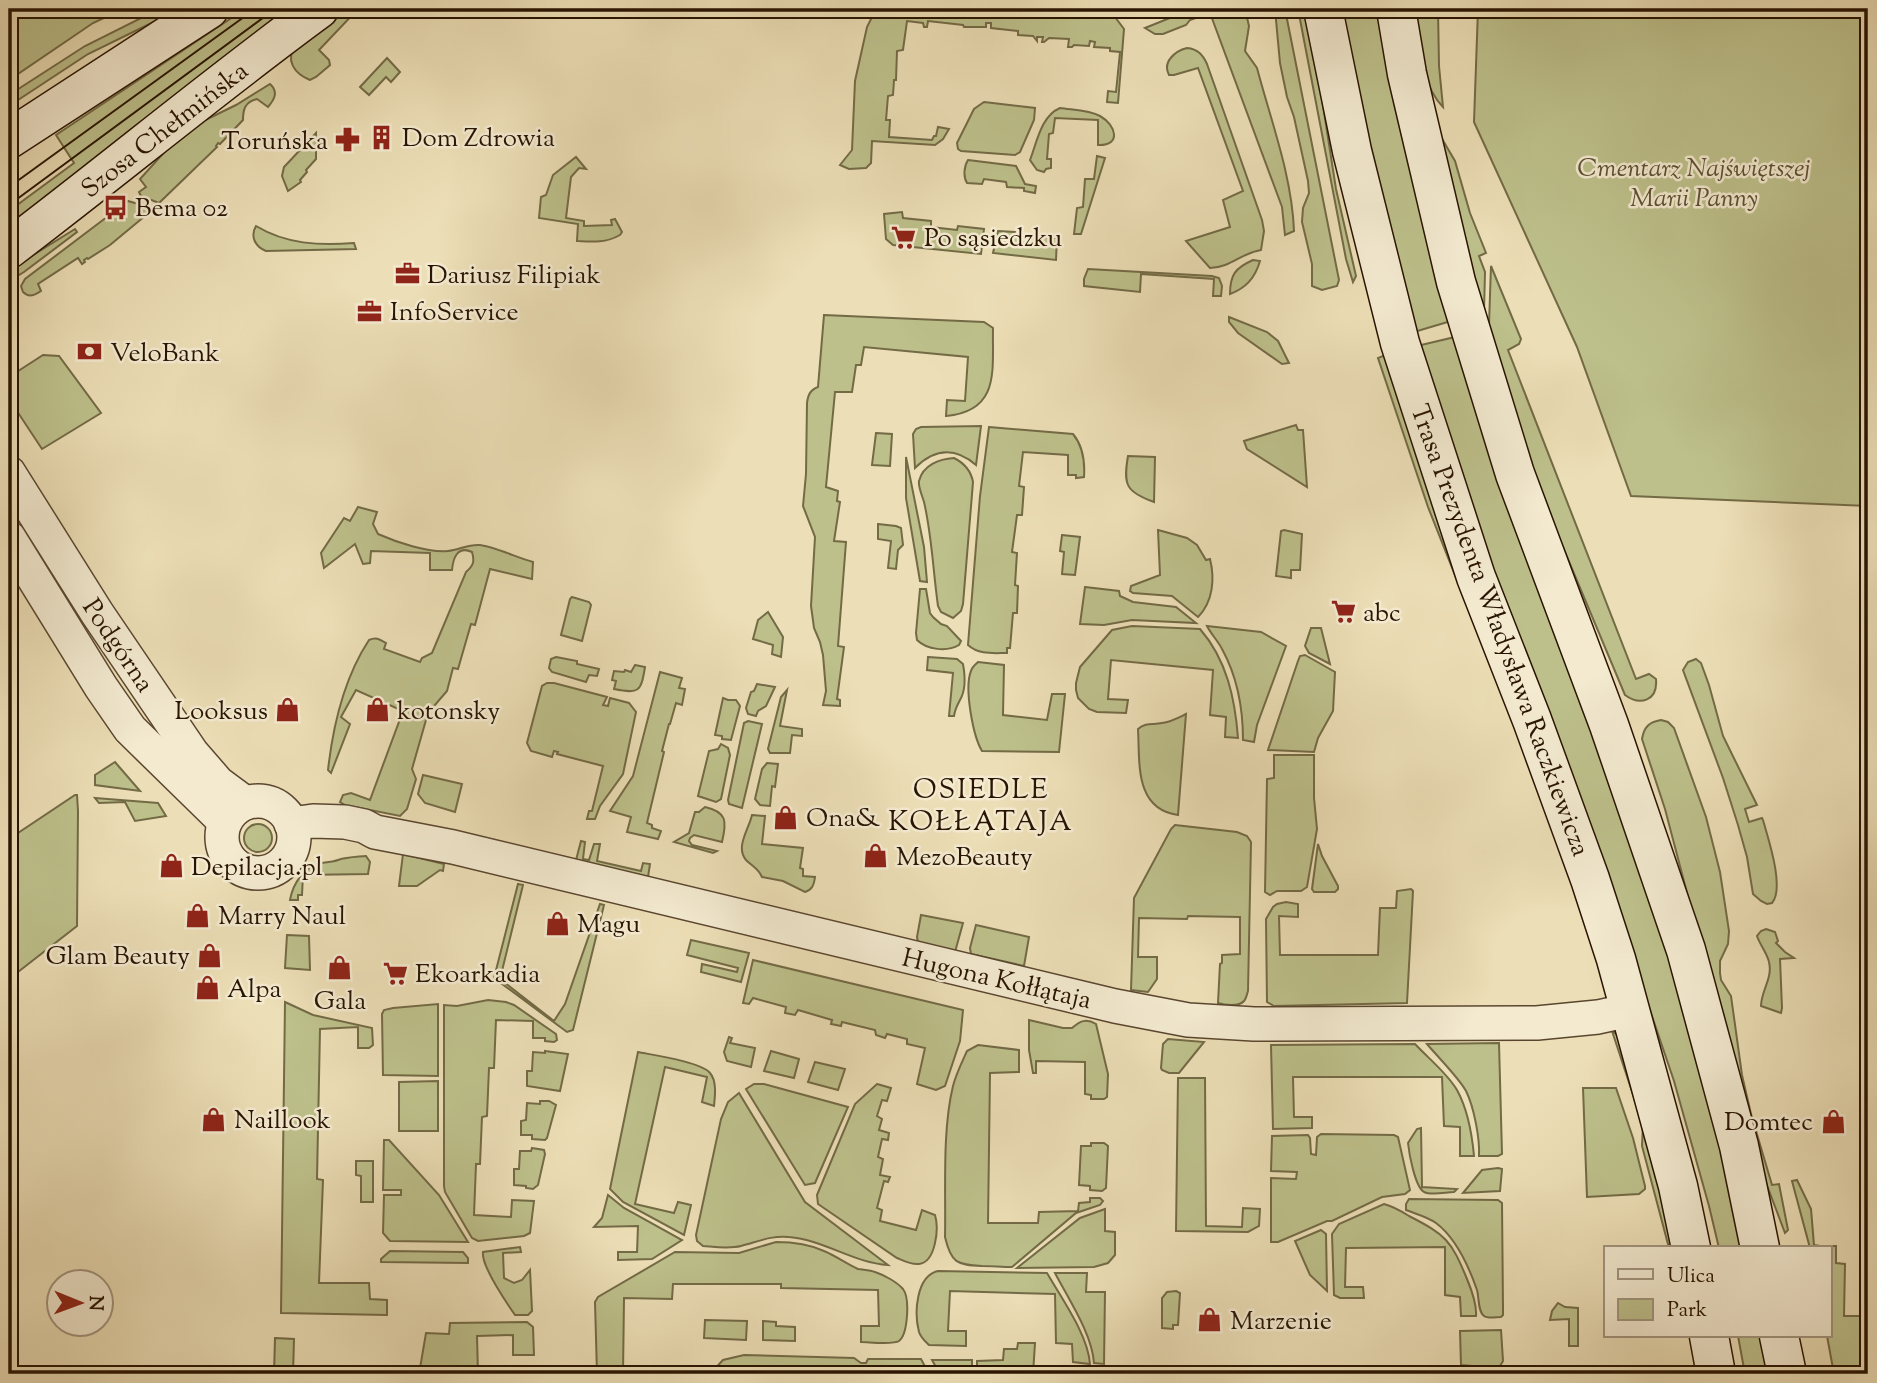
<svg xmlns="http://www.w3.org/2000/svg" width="1877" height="1383" font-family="'Sorts Mill Goudy',serif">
  <rect width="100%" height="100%" fill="#ecdeb6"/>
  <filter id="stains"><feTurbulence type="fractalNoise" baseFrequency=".00286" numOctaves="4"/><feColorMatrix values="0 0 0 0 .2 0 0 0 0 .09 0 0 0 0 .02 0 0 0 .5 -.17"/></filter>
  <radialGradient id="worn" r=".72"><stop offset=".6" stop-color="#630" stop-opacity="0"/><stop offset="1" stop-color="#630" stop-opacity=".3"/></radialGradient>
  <g fill="#bdc08b" stroke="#736a46" stroke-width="2">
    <polygon points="9,9 123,9 93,23 9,80"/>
    <polygon points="159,9 180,9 88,54 9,106 9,95 85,46"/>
    <polygon points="245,9 292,9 9,231 9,211 74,163 56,135"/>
    <path d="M341 9H358L319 50 329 60 330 65 316 77 310 80C295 74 284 60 296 45 305 34 329 18 341 9Z"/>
    <polygon points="876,9 1080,9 1103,12 1115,17 1124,29 1118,103 1107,102 1108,91 1116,92 1120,52 1110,51 1110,48 1094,47 1095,42 1090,41 1089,46 1074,45 1072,47 1068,47 1069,39 1049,38 1044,42 1042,42 1043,37 1037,37 1037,41 1033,36 1018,35 1018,31 991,28 991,23 986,23 986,27 964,27 963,25 928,21 927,27 924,27 923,23 907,21 903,50 897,51 896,80 894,80 893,95 888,96 886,120 890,120 889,137 932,140 934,136 936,136 938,127 949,129 943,139 935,145 872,141 871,163 866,168 849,169 840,165 852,150 855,81 867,27"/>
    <path d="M1192 9H1245L1249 26 1245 51 1257 68C1271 121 1292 176 1294 231L1285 235 1282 207 1210 13 1190 20 1186 25 1163 34H1155L1145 28Z"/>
    <polygon points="1275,9 1285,9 1339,280 1337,286 1322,290 1312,286 1312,264 1302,222 1303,208 1309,193 1308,181 1294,117 1287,97 1280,63"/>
    <polygon points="1298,9 1308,9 1336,189 1356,276 1353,282 1346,259"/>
    <polygon points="1340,9 1381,9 1451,321 1414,332 1357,110"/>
    <path d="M1411 9H1438L1439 66 1443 107C1421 85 1417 39 1411 9Z"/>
    <polygon points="1478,9 1868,9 1868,506 1631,496 1577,347 1474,122"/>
    <path d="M1187 48C1198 49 1203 55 1207 64L1262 220 1264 231 1261 250C1239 254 1232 267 1210 268L1186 241 1230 227 1223 200 1243 191 1198 68 1174 75H1169C1162 62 1175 51 1187 48Z"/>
    <polygon points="387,58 400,72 391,82 386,77 369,95 360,87"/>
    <path d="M270 84C279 92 274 100 268 107L257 99C245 102 243 109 243 120L220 144 218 143 216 146 217 147 159 203 141 196 139 192 146 187 140 179 179 136 191 127 236 105Z"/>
    <polygon points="984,102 1035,108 1034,120 1020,152 1015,155 961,151 958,149 957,143 974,109"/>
    <path d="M1060 108C1073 110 1089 110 1100 116 1116 125 1122 146 1098 145V120L1055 118 1053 133 1049 134 1047 159H1051V168L1046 169 1044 172 1037 170 1030 160C1037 142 1041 116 1060 108Z"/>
    <polygon points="1438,132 1455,161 1470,213 1486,253 1479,256 1485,272 1484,311 1480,312"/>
    <polygon points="316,133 316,159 306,170 307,172 300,180 301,182 288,191 282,176 284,167"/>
    <polygon points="1097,156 1105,158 1081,234 1074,234 1077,208 1083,207 1085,179 1094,179"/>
    <path d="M576 157 586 169 579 168 571 177 566 218 584 221V226L612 225 611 220 615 219 622 232 620 235C606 243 593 242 577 241L578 224 539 218 541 197 546 195 553 175Z"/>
    <path d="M968 160 1016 166 1025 184 1036 186 1035 193 1024 191V188L1007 187 1006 182 984 179 982 184 967 183C963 177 964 166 968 160Z"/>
    <path d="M128 201 149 207 151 211 110 245 88 259 87 258 84 260 85 262 82 264 78 258 38 284 41 291C35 295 29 298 23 292L21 286 25 279Z"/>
    <polygon points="902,212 903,218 931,221 931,227 957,230 958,226 984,229 981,254 893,245 886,239 884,214"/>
    <path d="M256 226C286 244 319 246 354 243L356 249 266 251C255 247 250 236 256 226Z"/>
    <polygon points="75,229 77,232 24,272 9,281 9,270"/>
    <polygon points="998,231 1015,232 1016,235 1057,238 1056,260 993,253"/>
    <path d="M1253 260 1260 261C1255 278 1246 288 1230 294 1230 275 1235 268 1253 260Z"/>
    <path d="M1491 266 1521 339 1519 344 1508 350 1636 679 1649 674 1656 679C1658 701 1640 706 1625 695L1526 459 1489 325Z"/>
    <polygon points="1088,269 1212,276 1219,278 1222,286 1221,296 1213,296 1214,279 1141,274 1140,292 1084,286 1084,279"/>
    <path d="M824 315 984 322 993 328C992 369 1001 411 946 416L947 400 965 401 968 357 864 347 861 365H856L852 392H835L826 487 838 491 837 501 840 502 834 541 846 542 838 646 844 647 837 699 840 700V706L823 705 826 691 823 655 820 642 814 628 811 606 815 537 803 506 806 474 807 403C808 395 810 390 818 387Z"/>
    <polygon points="1229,317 1267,332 1278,341 1289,363 1282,364 1238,333 1229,322"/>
    <polygon points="1455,337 1658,911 1747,1248 1719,1248 1709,1206 1674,1081 1598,857 1515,637 1417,346"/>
    <polygon points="1388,354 1519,737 1428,507 1378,358"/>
    <polygon points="43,355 59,356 101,413 42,449 9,399 9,377"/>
    <polygon points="1296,425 1298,430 1303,430 1307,487 1247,449 1244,441"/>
    <path d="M981 426 976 465C955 447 935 448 915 468L913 434 916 429 921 427Z"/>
    <path d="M989 427 1073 434C1083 446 1085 462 1084 477L1076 478V475H1068V455L1023 452 1019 486 1024 487 1022 515H1017L1012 552 1017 553 1015 585 1018 586 1017 613H1013L1010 648H1007V653C993 653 979 655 968 645L980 496Z"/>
    <polygon points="876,433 892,434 890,466 872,465"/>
    <path d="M1128 456 1155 457 1154 502C1126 492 1123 485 1128 456Z"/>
    <polygon points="906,457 924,547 927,582 920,581 906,498"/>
    <path d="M954 458C964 463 971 471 973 482L963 604 961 611 953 618 941 612 938 606C933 571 932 536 924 502 922 495 918 487 919 481 923 465 939 459 954 458Z"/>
    <path d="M358 507 377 512 373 524 378 534C396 542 428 553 448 551 459 550 468 544 480 545 495 547 518 558 533 562L532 579 490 569 475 625 471 624 458 669 453 668 447 691 428 713 412 769 416 779 407 809 400 816 345 805 340 802 343 795 351 793 370 800 403 711 356 690 341 717 350 724 331 773 328 770C333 725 344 678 369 640 376 637 379 639 386 643L384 649 420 662 422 658 432 653 466 572C473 566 475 562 472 552 457 545 453 559 452 570H430V553L371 551 370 563 363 564 355 544 324 568 321 553 344 518 350 521Z"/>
    <polygon points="878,524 896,526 901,528 903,545 898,550 896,569 888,568 891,541 878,539"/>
    <path d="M1158 530 1187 538 1197 545 1206 560 1210 559C1215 579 1213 602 1198 617L1172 596 1133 593 1130 591 1131 586 1160 575Z"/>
    <polygon points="1284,530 1302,534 1300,570 1291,570 1291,578 1276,576 1281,531"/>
    <polygon points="1062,535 1080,537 1075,575 1062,574 1064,552 1060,551"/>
    <polygon points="1085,587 1119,591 1120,596 1133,602 1176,607 1196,623 1132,620 1104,625 1080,624"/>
    <path d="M920 589H926L930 613 933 617 941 624 947 626 961 641 959 645C947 652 927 650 917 640L916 633Z"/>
    <polygon points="572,597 589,602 591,605 582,641 561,635 570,599"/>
    <polygon points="768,612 783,637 781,657 772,654 773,645 753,639 758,620"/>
    <path d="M1132 626 1200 629C1227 660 1235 699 1238 738L1225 737 1226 717 1210 715 1213 670 1111 660 1108 699 1128 700 1126 713 1097 712 1089 709 1078 698 1076 690V683L1080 667 1112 630Z"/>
    <path d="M1207 626 1261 632 1286 646 1257 725 1254 742 1243 740C1243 708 1238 678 1222 649 1218 641 1211 634 1207 626Z"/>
    <polygon points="1311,628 1321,628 1330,664 1309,653 1305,646"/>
    <polygon points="1305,655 1335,672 1333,711 1318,738 1314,752 1268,750 1298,661 1300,656"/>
    <polygon points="556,657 577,661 577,664 599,669 597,676 589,675 586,682 552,672 549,668 551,659"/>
    <path d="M928 657 957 659 963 664C965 675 966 690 960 700 957 706 955 709 954 716H949L953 673 927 670Z"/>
    <path d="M1696 659 1701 663 1709 685 1723 736 1757 805 1745 809 1749 822 1762 818 1763 820C1768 838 1785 888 1772 903L1767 904 1761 901 1753 894 1747 857 1738 825 1723 778 1683 670 1688 662Z"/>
    <path d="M978 662 1004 665 1003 715 1047 720 1052 694H1065L1059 752 982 751C973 736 964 688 971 671 972 667 975 665 978 662Z"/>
    <path d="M635 665 645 667C641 692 639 694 614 689L616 681 612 680 614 671 624 672 625 670 631 672Z"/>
    <polygon points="660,672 682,678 679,688 685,689 682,705 676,703 670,724 669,724 662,751 664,752 647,823 652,825 652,828 661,831 658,839 627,832 631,817 610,811 633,776"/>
    <polygon points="547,683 554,683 607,697 603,705 608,706 610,698 629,703 636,712 623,774 600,806 595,819 587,819 589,811 592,811 603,766 557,754 558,752 554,751 552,757 531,751 527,743 542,686"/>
    <polygon points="757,684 775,687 766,706 758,711 756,716 748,714 746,708 751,692 754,691"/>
    <polygon points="787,690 780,726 802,729 802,736 792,735 790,753 770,753 768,749 781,697"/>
    <polygon points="723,698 728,700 736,700 740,706 731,740 722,739 722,736 715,735"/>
    <path d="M1186 714 1178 815C1134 809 1140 762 1138 729 1146 722 1153 725 1162 723 1171 722 1178 718 1186 714Z"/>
    <path d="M1661 720 1668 722 1674 728 1706 817 1720 872 1729 931 1728 944 1720 961V973L1721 980 1731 996 1742 1075 1751 1114 1772 1185 1779 1184 1788 1230 1785 1233 1757 1159 1665 809 1642 739C1644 727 1649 722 1661 720Z"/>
    <polygon points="748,721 762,724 742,808 729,804 728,800 744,723"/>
    <polygon points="721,744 728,748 730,755 721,799 716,802 698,796 709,751 718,749"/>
    <polygon points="1274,755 1314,755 1314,798 1317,829 1307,887 1301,891 1277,891 1270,895 1265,892 1267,779 1274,778"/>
    <polygon points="115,762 140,791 95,785 95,775"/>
    <polygon points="767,763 778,764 775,787 772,786 770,806 760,805 755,799 762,769"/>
    <polygon points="423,775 462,784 455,812 425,803 418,794"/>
    <polygon points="75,795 77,795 78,811 77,926 9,979 9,839"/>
    <polygon points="95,798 158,803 166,816 135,821 125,802 99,803"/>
    <path d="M705 807C727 812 727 821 722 842L694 835 690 838 689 841 692 845 717 851 713 853 674 842 689 833 695 812H699Z"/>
    <path d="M752 815 765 816 762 844 803 848 800 868 803 869V876L815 877C814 885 812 890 805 892L783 881 762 877C758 868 753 867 746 860 735 847 749 829 752 815Z"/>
    <circle cx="258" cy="838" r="14"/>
    <path d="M1175 825 1237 832 1247 836 1251 842 1248 991C1247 994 1246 999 1244 1001 1239 1007 1224 1005 1218 1003L1220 964 1222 963V955L1240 954V917L1188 916 1187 919 1139 918 1138 957H1157V979L1148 992 1131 990 1134 898 1171 829Z"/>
    <polygon points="581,841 585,842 583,859 589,860 594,844 600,844 597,861 641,871 643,863 650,864 648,877 576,860"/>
    <polygon points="1318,844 1322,856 1338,886 1338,889 1335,892 1314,892 1312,889"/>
    <polygon points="403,854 444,864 443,871 440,870 417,886 399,886"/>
    <path d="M366 856 370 862 368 874 303 875 302 895H298V900H290C293 883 304 867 321 863 326 862 333 862 338 860 347 857 356 857 366 856Z"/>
    <polygon points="518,884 523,885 500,979 554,1021 565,1004 600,904 604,905 573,1030 567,1032 494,978"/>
    <polygon points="1411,889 1413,891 1407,1003 1274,1006 1267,1002 1266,919 1273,907 1277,904 1286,902 1298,904 1298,917 1279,916 1280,955 1378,955 1380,908 1396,908 1397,891"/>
    <polygon points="921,915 963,923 955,952 918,942 917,937"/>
    <polygon points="976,925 1029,937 1024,966 971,954 970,948"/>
    <path d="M1766 929 1775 932 1778 941 1776 943 1785 952 1794 958 1780 959 1782 1008 1781 1013 1761 1006C1761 991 1773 978 1769 962 1767 953 1760 945 1757 936L1761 931Z"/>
    <polygon points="287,935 309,936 310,970 285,968"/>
    <polygon points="691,940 749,953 741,982 701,972 702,964 737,972 738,968 687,955"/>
    <polygon points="753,960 963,1010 960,1041 945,1086 936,1090 917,1084 925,1048 907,1044 907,1039 887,1034 885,1038 876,1035 875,1030 842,1022 841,1026 831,1024 832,1020 798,1010 795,1015 785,1013 786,1007 753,998 749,1004 743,1003"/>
    <polygon points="488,1000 506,1002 514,1005 556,1034 557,1040 554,1042 545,1041 545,1038 533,1038 533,1021 496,1020 494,1068 489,1068 487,1116 482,1117 480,1164 476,1164 474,1215 511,1217 512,1200 534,1201 530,1233 524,1236 478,1241 472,1238 445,1192 444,1186 444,1005 457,1006"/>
    <polygon points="285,1002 313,1015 372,1028 373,1045 369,1048 358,1048 358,1027 320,1029 317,1179 323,1180 319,1283 369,1283 370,1299 387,1300 387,1315 281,1313"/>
    <polygon points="438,1004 438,1076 383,1075 382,1014 384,1010 393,1008"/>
    <path d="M1029 1020 1063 1028H1072C1080 1021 1086 1018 1096 1024L1108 1074 1107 1097 1104 1099H1091V1095L1085 1094V1062L1036 1061V1073H1033L1029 1050Z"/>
    <polygon points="1612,1031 1623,1039 1675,1248 1669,1248 1642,1146 1643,1125"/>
    <polygon points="729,1037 732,1038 730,1043 755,1048 751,1067 727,1061 724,1052"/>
    <polygon points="1168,1039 1204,1042 1179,1073 1169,1073 1162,1070 1161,1068 1163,1044"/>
    <path d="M1499 1043 1502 1154 1498 1156H1479C1480 1139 1474 1107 1466 1091 1459 1078 1437 1056 1427 1044Z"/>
    <path d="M1415 1044C1429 1059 1447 1073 1457 1090 1468 1110 1472 1134 1474 1156H1460V1127L1444 1126 1442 1077H1293L1294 1117H1312V1128L1273 1129 1271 1045Z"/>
    <path d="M978 1045 1019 1050V1072L990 1073 988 1223H1038L1039 1212 1078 1211 1079 1203 1090 1202V1198H1100L1103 1201 1100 1205 1076 1213 1012 1267C1002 1267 992 1266 982 1266 957 1265 951 1263 945 1237 946 1191 942 1131 953 1086 956 1074 962 1062 967 1051Z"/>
    <polygon points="545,1051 568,1054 560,1091 527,1086 527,1071 532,1071 533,1052 545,1053"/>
    <polygon points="771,1051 799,1059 794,1078 764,1071"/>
    <path d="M638 1052C653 1055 701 1062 710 1073 717 1081 715 1096 714 1106L702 1102 707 1077 665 1067 635 1204 674 1213 678 1202 691 1205 684 1235 623 1202 610 1189Z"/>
    <polygon points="815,1062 845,1069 838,1090 808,1082"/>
    <polygon points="1178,1078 1205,1078 1206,1226 1242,1227 1243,1208 1260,1209 1259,1226 1248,1232 1176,1231"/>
    <polygon points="438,1081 438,1131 399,1131 399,1082"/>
    <polygon points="754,1084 764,1084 848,1107 815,1183 805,1185 746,1089"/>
    <path d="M877 1084 891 1088 887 1101 882 1100 877 1116 882 1119 879 1130 889 1133 888 1140 882 1139 878 1157 883 1159 880 1175 890 1177 888 1182 884 1181 877 1208 882 1210 880 1221 916 1230 922 1210 935 1215C939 1228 936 1262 919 1264 911 1265 904 1261 897 1258L818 1204 817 1195 855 1104Z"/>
    <polygon points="1583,1088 1616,1088 1633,1138 1645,1186 1645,1189 1639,1194 1587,1197"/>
    <path d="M739 1093 805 1202 888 1265C854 1263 824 1240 789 1237 772 1235 757 1242 741 1246 729 1249 716 1247 703 1246L697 1241 696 1235 721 1119 728 1102Z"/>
    <polygon points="540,1101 549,1101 556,1105 547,1138 545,1140 532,1139 532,1135 521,1135 521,1121 526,1120 527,1103 540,1104"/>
    <path d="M1421 1128 1422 1187 1457 1189 1454 1192C1446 1192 1432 1196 1424 1192 1415 1187 1409 1153 1408 1143L1417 1129Z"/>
    <polygon points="1321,1134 1394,1135 1398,1137 1410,1190 1405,1194 1382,1197 1332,1221 1327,1221 1278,1242 1271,1242 1271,1178 1296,1179 1297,1172 1271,1171 1272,1136 1308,1135 1310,1138 1311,1154 1316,1155 1317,1137"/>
    <polygon points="384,1140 389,1140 439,1195 468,1242 390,1241 383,1233 384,1195 401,1195 401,1190 383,1190"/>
    <polygon points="1091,1143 1104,1143 1108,1146 1106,1188 1102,1191 1090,1190 1090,1186 1079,1185 1081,1146 1091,1146"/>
    <polygon points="532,1148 544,1150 545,1154 538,1185 533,1189 526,1188 526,1186 514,1185 514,1169 519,1169 520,1151 531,1151"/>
    <polygon points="356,1161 373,1161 373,1202 361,1202 361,1176 356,1175"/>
    <polygon points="1498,1168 1502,1169 1500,1191 1463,1193 1482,1170"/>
    <polygon points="1797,1180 1811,1209 1814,1245 1821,1246 1821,1248 1810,1248 1792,1181"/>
    <polygon points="608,1195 624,1208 682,1240 652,1259 618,1260 618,1252 637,1252 638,1226 594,1227 602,1218"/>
    <path d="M1409 1199 1498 1200 1502 1203 1503 1308V1315L1501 1317C1496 1317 1488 1319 1484 1316 1478 1312 1479 1297 1477 1290 1469 1267 1456 1238 1436 1223 1428 1217 1416 1214 1406 1210V1204Z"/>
    <path d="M1384 1204C1392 1206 1401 1211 1409 1216 1446 1235 1451 1240 1467 1279 1472 1291 1477 1304 1476 1316H1461L1460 1297 1445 1295V1247L1346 1248 1345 1287H1363L1364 1298H1340L1334 1295 1332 1234 1339 1224Z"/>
    <polygon points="1105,1209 1105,1231 1115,1232 1115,1255 1108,1263 1094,1267 1017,1268 1080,1218"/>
    <polygon points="1321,1230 1326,1234 1327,1291 1310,1275 1295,1241"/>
    <path d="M776 1242C793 1242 809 1244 824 1251 836 1256 847 1264 858 1269 864 1270 870 1270 875 1272 884 1275 897 1282 903 1289 910 1298 908 1334 899 1341 893 1345 869 1342 861 1342V1326H879L878 1290 781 1288V1284H673L672 1299 624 1298 623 1374H597L595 1302 598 1297 675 1252 739 1253Z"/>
    <polygon points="1831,1246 1836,1246 1836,1263 1845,1264 1844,1316 1868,1316 1868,1374 1834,1374 1827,1336 1830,1336"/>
    <path d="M520 1247 521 1252 503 1253 504 1278 514 1283 522 1280 530 1270 532 1311 528 1315H515C506 1302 481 1265 483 1252Z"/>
    <polygon points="390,1251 463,1252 468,1258 468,1263 381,1262 381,1259"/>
    <path d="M938 1271 1047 1273C1062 1299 1088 1335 1090 1364L1073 1362 1072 1344 1056 1343 1055 1294 950 1291 948 1331H966V1346L929 1345C925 1341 921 1338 919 1332 914 1313 916 1276 938 1271Z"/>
    <path d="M1055 1273H1087L1086 1292H1105L1104 1364 1094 1363C1092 1334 1069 1300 1055 1273Z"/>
    <polygon points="1176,1291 1180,1293 1178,1325 1173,1325 1173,1329 1162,1328 1162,1298 1167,1292"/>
    <polygon points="1558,1303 1565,1307 1578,1308 1578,1346 1569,1346 1569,1319 1550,1320 1552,1311"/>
    <polygon points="705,1320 747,1321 746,1340 704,1338"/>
    <polygon points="763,1321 776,1322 776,1326 795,1327 795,1341 763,1340"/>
    <polygon points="527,1322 533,1327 534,1355 513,1355 513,1335 477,1336 478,1374 419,1374 426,1333 449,1334 450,1323"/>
    <polygon points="1501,1330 1503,1361 1500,1366 1494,1368 1461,1365 1460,1331"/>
    <polygon points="1738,1336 1765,1336 1772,1374 1745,1374"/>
    <polygon points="275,1338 294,1339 293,1374 274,1374"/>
    <polygon points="1018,1343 1035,1343 1033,1374 981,1373 977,1368 977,1361 1003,1360 1004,1349 1017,1349"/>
    <polygon points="744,1355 854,1358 861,1363 866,1363 868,1359 921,1359 929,1374 710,1374 723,1360"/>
    <polygon points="932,1360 972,1360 972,1374 940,1374"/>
  </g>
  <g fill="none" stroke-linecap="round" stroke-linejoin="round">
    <defs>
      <g id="tertiary">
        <polyline points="9,473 97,613 192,753 218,783 245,803"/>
        <polyline points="9,538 101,687 130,729 225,822"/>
        <circle cx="258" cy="837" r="36"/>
        <polyline points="291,824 313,821 345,822 364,826 375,832 453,847 1115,1006 1188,1020 1254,1024 1537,1023 1598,1017 1630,1010"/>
      </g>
      <g id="secondary">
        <polyline points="1323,9 1352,151 1400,343 1476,577 1532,720 1590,879 1616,959 1678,1186 1691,1248"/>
        <polyline points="1396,9 1407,74 1456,282 1515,474 1609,725 1686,950 1739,1146 1760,1248"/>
        <polyline points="9,139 209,9"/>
        <path d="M9 249C113 170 214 86 319 9"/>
        <polyline points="1709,1336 1716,1374"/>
        <polyline points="1779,1336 1787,1374"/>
      </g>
    </defs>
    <use href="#tertiary" stroke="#5a462f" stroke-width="36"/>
    <use href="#secondary" stroke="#291402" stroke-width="41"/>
    <use href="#tertiary" stroke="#f3ead0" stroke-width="33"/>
    <use href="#secondary" stroke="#f3ead0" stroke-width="38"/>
    <g stroke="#291402" stroke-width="2">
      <polyline points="9,187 255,9"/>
      <polyline points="9,205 275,9"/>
    </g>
  </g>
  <defs>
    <symbol id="building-bare" viewBox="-9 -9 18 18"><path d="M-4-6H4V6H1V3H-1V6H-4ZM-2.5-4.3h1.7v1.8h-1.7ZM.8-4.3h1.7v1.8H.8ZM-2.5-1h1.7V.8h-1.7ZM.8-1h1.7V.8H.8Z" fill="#8f2418" stroke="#f3ead0" stroke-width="2.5" paint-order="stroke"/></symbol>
    <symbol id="pharmacy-bare" viewBox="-9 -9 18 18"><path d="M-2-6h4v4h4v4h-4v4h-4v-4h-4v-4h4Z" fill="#8f2418" stroke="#f3ead0" stroke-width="2.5" paint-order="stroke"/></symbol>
    <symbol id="bus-bare" viewBox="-9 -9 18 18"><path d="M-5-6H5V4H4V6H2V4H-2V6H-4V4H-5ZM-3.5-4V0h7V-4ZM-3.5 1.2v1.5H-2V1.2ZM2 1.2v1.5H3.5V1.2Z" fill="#8f2418" stroke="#f3ead0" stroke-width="2.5" paint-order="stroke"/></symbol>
    <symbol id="supermarket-bare" viewBox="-9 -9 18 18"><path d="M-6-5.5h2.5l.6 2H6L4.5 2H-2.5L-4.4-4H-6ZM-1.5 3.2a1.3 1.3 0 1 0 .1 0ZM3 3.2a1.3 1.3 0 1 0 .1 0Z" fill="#8f2418" stroke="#f3ead0" stroke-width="2.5" paint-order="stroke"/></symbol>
    <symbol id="office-bare" viewBox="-9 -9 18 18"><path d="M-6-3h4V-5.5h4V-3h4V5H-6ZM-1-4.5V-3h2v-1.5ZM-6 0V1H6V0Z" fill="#8f2418" stroke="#f3ead0" stroke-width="2.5" paint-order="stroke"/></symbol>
    <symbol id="bank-bare" viewBox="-9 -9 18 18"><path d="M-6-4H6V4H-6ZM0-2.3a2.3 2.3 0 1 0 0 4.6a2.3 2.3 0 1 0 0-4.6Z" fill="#8f2418" stroke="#f3ead0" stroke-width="2.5" paint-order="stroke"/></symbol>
    <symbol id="shop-bare" viewBox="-9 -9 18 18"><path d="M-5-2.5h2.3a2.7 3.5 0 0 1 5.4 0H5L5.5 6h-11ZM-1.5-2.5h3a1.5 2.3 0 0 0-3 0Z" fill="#8f2418" stroke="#f3ead0" stroke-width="2.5" paint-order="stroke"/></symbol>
  </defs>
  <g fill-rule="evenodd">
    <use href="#building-bare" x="364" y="120" width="35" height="35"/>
    <use href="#pharmacy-bare" x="330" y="122" width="35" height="35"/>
    <use href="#bus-bare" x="98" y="190" width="35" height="35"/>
    <use href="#supermarket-bare" x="886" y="220" width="35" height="35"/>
    <use href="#office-bare" x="390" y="256" width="35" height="35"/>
    <use href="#office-bare" x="352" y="294" width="35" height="35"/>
    <use href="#bank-bare" x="72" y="334" width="35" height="35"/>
    <use href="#supermarket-bare" x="1326" y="594" width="35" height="35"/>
    <use href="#shop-bare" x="270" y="692" width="35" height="35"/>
    <use href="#shop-bare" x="360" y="692" width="35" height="35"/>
    <use href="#shop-bare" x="768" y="800" width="35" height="35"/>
    <use href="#shop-bare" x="858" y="838" width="35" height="35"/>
    <use href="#shop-bare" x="154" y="848" width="35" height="35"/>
    <use href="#shop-bare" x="180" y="898" width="35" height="35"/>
    <use href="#shop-bare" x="540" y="906" width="35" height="35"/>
    <use href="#shop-bare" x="192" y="938" width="35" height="35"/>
    <use href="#shop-bare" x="322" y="950" width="35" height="35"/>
    <use href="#supermarket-bare" x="378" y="956" width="35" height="35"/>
    <use href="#shop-bare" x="190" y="970" width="35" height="35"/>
    <use href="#shop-bare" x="196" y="1102" width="35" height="35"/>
    <use href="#shop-bare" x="1816" y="1104" width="35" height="35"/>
    <use href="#shop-bare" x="1192" y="1302" width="35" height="35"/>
  </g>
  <g text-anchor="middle" stroke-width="5" stroke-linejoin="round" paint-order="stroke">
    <g font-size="26" fill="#291402" stroke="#f3ead0">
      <text transform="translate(164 129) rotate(-38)" y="9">Szosa Chełmińska</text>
      <text transform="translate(1501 630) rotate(70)" y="9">Trasa Prezydenta Władysława Raczkiewicza</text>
      <text transform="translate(119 645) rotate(56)" y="9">Podgórna</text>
      <text transform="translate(997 978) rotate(13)" y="9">Hugona Kołłątaja</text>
    </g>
    <g font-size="26" fill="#291402" stroke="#f3ead0" text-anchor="start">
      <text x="402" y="146">Dom Zdrowia</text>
      <text x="328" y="149" text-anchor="end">Toruńska</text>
      <text x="135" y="216">Bema 02</text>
      <text x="924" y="246">Po sąsiedzku</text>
      <text x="427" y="283">Dariusz Filipiak</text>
      <text x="390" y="320">InfoService</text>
      <text x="110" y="361">VeloBank</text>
      <text x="1363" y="621">abc</text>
      <text x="268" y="719" text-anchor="end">Looksus</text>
      <text x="397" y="719">kotonsky</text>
      <text x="806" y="826">Ona&amp;</text>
      <text x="896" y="865">MezoBeauty</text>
      <text x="191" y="875">Depilacja.pl</text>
      <text x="218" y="924">Marry Naul</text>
      <text x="577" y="932">Magu</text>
      <text x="190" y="964" text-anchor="end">Glam Beauty</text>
      <text x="415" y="982">Ekoarkadia</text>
      <text x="227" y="997">Alpa</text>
      <text x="340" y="1009" text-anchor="middle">Gala</text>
      <text x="234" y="1128">Naillook</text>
      <text x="1813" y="1130" text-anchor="end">Domtec</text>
      <text x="1230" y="1329">Marzenie</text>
    </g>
    <g font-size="26" font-style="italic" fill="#5d5032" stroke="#f3ead0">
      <text x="1694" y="176">Cmentarz Najświętszej<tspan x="1694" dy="30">Marii Panny</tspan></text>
    </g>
    <g font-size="28" letter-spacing="2" fill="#291402" stroke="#f3ead0">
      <text x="981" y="798">OSIEDLE<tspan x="981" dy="32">KOŁŁĄTAJA</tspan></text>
    </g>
  </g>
  <rect width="1877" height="1383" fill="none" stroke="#ecdeb6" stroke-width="35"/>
  <rect x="10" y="10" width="1856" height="1362" fill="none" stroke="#291402" stroke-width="3.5"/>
  <rect x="18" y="18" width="1842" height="1348" fill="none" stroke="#291402" stroke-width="2"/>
  <rect x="1604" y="1246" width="228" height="91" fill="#f3ead0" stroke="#a2947e" stroke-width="2"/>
  <rect x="1618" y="1269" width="35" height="10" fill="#f3ead0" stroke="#a2947e" stroke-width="2"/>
  <text x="1667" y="1282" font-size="21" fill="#291402">Ulica</text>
  <rect x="1618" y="1299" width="35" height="21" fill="#bdc08b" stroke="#a2947e" stroke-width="2"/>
  <text x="1667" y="1316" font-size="21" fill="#291402">Park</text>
  <g transform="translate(80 1303) rotate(91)"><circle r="33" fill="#f3ead0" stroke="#a2947e" stroke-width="2"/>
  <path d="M0-5L12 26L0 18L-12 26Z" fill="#8f2418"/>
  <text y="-10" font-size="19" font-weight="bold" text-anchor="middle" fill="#291402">N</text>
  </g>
  <rect width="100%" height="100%" filter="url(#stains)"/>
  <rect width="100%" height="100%" fill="url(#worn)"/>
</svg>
